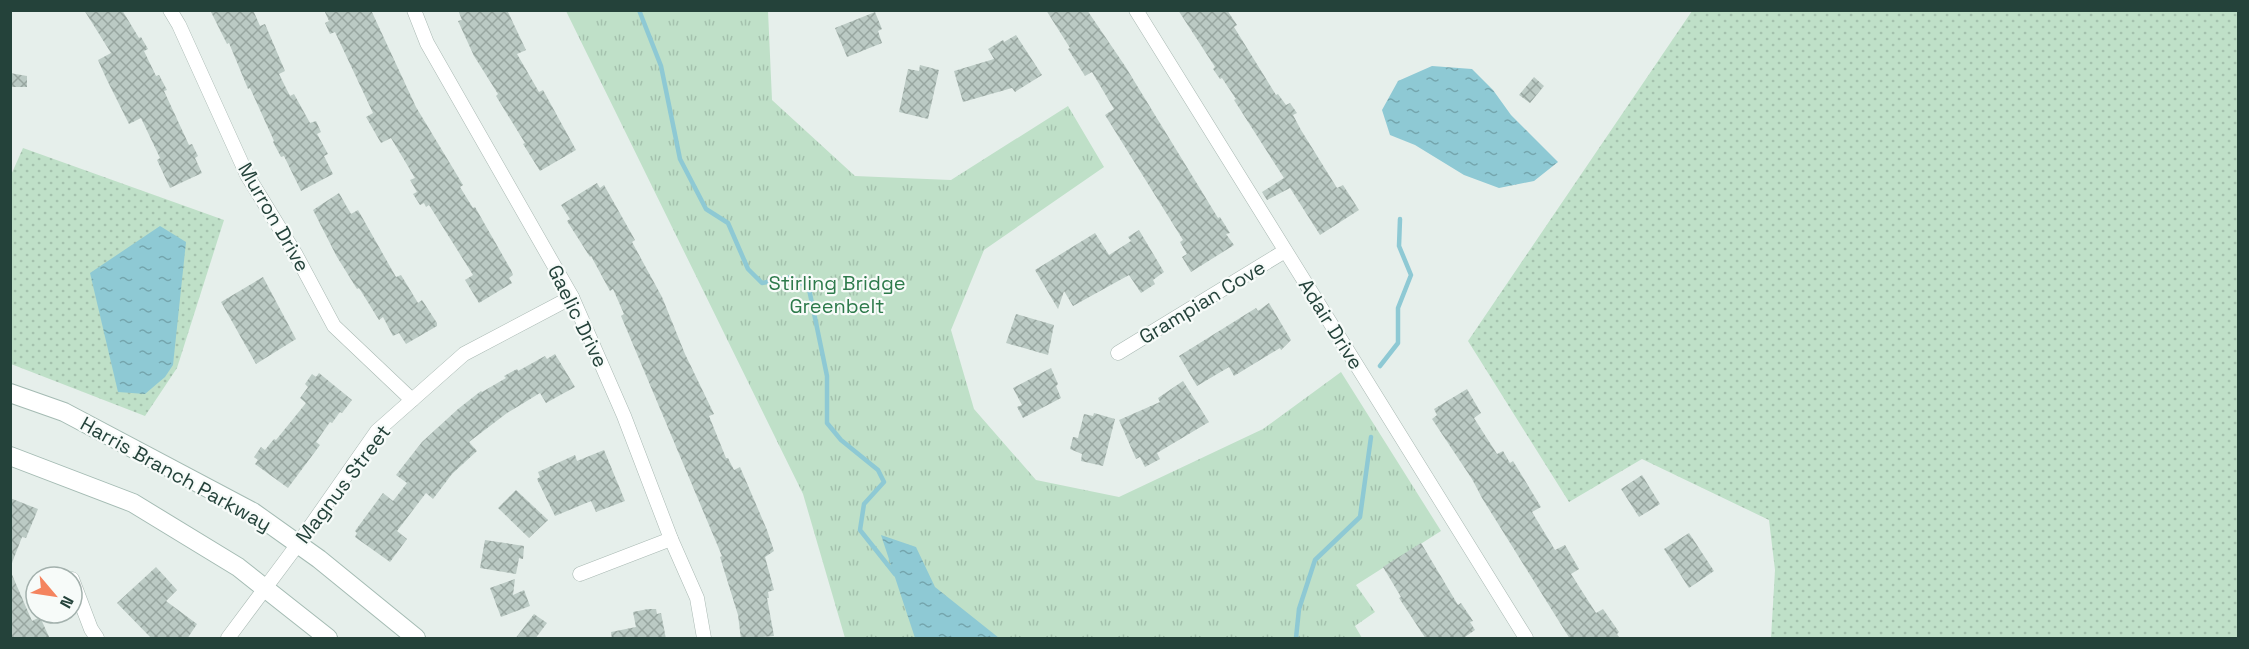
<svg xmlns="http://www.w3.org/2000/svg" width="2249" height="649" font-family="'Space Grotesk',sans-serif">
  <defs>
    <pattern id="grass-dots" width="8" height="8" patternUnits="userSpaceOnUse" patternTransform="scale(1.5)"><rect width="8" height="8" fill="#bfe0c8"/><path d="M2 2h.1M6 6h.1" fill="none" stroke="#a4c1ad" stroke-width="1.8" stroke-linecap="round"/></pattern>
    <pattern id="park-tufts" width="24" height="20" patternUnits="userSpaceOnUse" patternTransform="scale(1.5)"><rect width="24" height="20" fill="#bfe0c8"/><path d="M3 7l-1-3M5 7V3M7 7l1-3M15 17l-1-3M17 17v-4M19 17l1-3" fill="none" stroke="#a4c1ad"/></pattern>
    <pattern id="water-ripples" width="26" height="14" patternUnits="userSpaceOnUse" patternTransform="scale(1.5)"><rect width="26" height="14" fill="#8ec9d4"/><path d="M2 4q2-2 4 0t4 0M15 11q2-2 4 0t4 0" fill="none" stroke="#74a5ad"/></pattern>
    <pattern id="building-cross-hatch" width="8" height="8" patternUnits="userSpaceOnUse" patternTransform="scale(1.5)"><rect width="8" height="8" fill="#bbcac4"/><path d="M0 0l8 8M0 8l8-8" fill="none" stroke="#98a6a0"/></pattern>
  </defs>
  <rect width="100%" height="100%" fill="#e6efeb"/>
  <g fill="url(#grass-dots)">
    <polygon points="1692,11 2238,11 2238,638 1771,638 1775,570 1769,520 1642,459 1569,502 1468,341"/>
    <polygon points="23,148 224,220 177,368 145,416 11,364 11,175"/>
  </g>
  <polygon fill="url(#park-tufts)" points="566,11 768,11 772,100 855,176 951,180 1068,106 1104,167 984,250 951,330 974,409 1036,480 1119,497 1263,429 1341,372 1441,531 1356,585 1375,612 1355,626 1362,638 845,638 803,494"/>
  <g fill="url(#water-ripples)">
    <polygon points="1432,66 1472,69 1493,90 1511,115 1558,162 1534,181 1499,188 1464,175 1415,145 1390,135 1382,110 1398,81"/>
    <polygon points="160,226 186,242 173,365 165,377 145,394 118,392 90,273"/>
    <polygon points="881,535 916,547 935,587 999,638 915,638"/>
  </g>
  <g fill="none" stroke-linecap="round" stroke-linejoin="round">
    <g stroke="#8ec9d4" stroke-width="4.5">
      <polyline points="639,10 661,66 680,159 706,209 728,223 748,269 762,283 792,277 809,289 827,376 827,423 841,440 878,470 884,482 864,504 860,530 895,574"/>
      <polyline points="1380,366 1398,343 1398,308 1411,275 1399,246 1400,219"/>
      <polyline points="1296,638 1299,609 1315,560 1360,517 1371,437"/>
    </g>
  </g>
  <g fill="url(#building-cross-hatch)">
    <polygon points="84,10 122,10 139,38 141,37 148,49 144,51 156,76 159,75 167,90 164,91 189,145 192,144 198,156 195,158 202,173 170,188 157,160 160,158 141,118 129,124 106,78 98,60 111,53"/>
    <polygon points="210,10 253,10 260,26 265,24 285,71 279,74 290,96 294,94 310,123 316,121 321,132 317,134 328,154 324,156 333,174 301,191 284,156 281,157 273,142 274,141 250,88 248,89 229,43 227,44"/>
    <polygon points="324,10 371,10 416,107 463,185 460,187 473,208 475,207 511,270 513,275 509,278 512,283 479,303 465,280 473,275 429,205 426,207 424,203 420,205 413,194 417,192 410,180 415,178 391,138 381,143 366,117 373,113 335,32 330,34 325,23 329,21"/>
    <polygon points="458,10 507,10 526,50 517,54 539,92 543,90 576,150 540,171 523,144 525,143 496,96 498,94 474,56 458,21 462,20"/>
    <polygon points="1046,10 1087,10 1125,66 1218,218 1220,217 1230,233 1226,234 1234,245 1191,272 1182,257 1187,254 1180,242 1183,240 1105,115 1114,109 1092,72 1085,76 1068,49 1070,48"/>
    <polygon points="1178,10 1227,10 1237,25 1234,27 1276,95 1278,94 1286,105 1290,103 1297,113 1293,115 1301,130 1337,188 1343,185 1359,210 1320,235 1290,188 1267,200 1262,192 1284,178 1234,100 1236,99 1222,78 1220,79 1213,69 1215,67"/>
    <polygon points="875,12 882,29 878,31 882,43 847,57 835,28"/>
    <polygon points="1016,35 1042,75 1015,92 1012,88 963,102 954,71 994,59 988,49 1003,40 1004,42"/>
    <polygon points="920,65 939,70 928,119 899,112 908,69 919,71"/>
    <polygon points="10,73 27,76 27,87 10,87"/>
    <polygon points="1534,77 1544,86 1530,103 1519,95"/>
    <polygon points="597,183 600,188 604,185 635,240 632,242 662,297 685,354 714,414 709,416 726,458 728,458 734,470 740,467 767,530 774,551 765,557 774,590 768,592 769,598 767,598 774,636 741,639 738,615 720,557 722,556 621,316 624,314 613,289 610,291 591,256 590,257 567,221 570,219 561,205"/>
    <polygon points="339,193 351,214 358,210 396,277 401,275 418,303 422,300 437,323 437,326 406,344 399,333 393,336 383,317 379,320 359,288 357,289 337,257 313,210"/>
    <polygon points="1139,230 1164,272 1153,280 1155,284 1141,293 1129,275 1073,306 1064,291 1058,309 1035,270 1095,233 1109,255 1131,241 1128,237"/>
    <polygon points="263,277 296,339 256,364 221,302"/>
    <polygon points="1269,303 1291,340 1281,350 1280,348 1234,376 1229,367 1197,386 1179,356 1256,308 1258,311"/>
    <polygon points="1016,314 1054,325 1048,355 1006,343"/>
    <polygon points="555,354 575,387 546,403 540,393 507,413 469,442 477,451 452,474 433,499 426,493 397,531 407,539 390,562 355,537 357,533 355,531 383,493 393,501 407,483 396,475 422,442 458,409 481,391 482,392 506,378 504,376 517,369 518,371 545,356 547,359"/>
    <polygon points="1051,368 1058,384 1056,386 1061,398 1023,418 1017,407 1022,405 1013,388"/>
    <polygon points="319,373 352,400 342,413 340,412 332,423 330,422 316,442 320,445 288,488 255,464 258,460 254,457 261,447 265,450 274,439 276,440 306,403 300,398 308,387 305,384 312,374 316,377"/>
    <polygon points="1183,381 1209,422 1157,453 1160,459 1145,467 1140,457 1136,459 1119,420 1160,402 1158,398"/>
    <polygon points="1467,389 1481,413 1474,418 1497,454 1503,451 1510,463 1513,461 1541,507 1532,512 1555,550 1565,545 1579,569 1571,574 1596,613 1603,609 1619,632 1617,634 1620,639 1570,639 1482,498 1472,479 1432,419 1437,415 1434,409"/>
    <polygon points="1094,413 1115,419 1103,466 1081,461 1082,454 1070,449 1073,437 1078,438 1084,414 1093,416"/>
    <polygon points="604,450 625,501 596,512 591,501 555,516 537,479 540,477 538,472 575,455 577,461"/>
    <polygon points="1642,475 1660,504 1639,517 1621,489"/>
    <polygon points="516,490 548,520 529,538 498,508"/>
    <polygon points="10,498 38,509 26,538 22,537 12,563"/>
    <polygon points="1689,533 1714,571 1689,588 1664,549"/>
    <polygon points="485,540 524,546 523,559 519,558 516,574 480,568"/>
    <polygon points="1421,543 1458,605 1461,603 1473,621 1470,622 1475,630 1462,639 1426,639 1399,598 1401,597 1383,567"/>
    <polygon points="156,567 177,590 166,601 197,624 187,639 152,639 117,603"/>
    <polygon points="10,570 32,621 40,617 50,639 10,639"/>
    <polygon points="515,579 513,595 524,590 530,606 501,617 490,588"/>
    <polygon points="648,609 656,609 657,614 661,613 666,639 612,639 611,632 636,627 633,612"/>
    <polygon points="534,614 547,623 535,639 515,639"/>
  </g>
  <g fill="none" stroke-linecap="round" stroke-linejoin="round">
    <defs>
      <g id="minor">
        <polyline points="170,10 179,25 247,175 296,255 334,326 412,400"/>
        <polyline points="414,10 427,43 572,297 624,416 671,539 697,598 704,638"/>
        <polyline points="1136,10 1526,638"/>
        <polyline points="1118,353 1285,251"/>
        <polyline points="580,574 671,539"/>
        <polyline points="72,579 91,629 97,638"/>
        <polyline points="228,638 298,544 377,431 464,354 572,297"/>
      </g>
      <g id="secondary">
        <polyline points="10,393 64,412 253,512 319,559 416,638"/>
        <polyline points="10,456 133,503 238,567 328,638"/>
      </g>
    </defs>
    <use href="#minor" stroke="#a8b8b2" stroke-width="15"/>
    <use href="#secondary" stroke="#a4bbb3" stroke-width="20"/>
    <use href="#minor" stroke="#fff" stroke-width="14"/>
    <use href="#secondary" stroke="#fff" stroke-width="18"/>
  </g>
  <g text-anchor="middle" stroke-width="4.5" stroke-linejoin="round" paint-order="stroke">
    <g font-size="20" fill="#24423a" stroke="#f7fbf9">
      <text transform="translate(274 217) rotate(60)" y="7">Murron Drive</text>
      <text transform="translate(1202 302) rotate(-31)" y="7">Grampian Cove</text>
      <text transform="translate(578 316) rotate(64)" y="7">Gaelic Drive</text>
      <text transform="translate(1331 324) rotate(58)" y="7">Adair Drive</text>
      <text transform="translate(176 474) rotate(29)" y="7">Harris Branch Parkway</text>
      <text transform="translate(343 484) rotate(-53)" y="7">Magnus Street</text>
    </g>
    <g font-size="20" fill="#2d7a4b" stroke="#f7fbf9">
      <text x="837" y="290">Stirling Bridge<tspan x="837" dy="23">Greenbelt</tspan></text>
    </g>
  </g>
  <rect width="2249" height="649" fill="none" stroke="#24423a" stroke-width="24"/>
  <g transform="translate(54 595) rotate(119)"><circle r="28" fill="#f7fbf9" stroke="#a3b1ad" stroke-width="1.5"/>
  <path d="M0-4.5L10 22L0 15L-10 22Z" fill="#f4845f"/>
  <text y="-9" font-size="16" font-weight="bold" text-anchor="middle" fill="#24423a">N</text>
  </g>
</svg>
